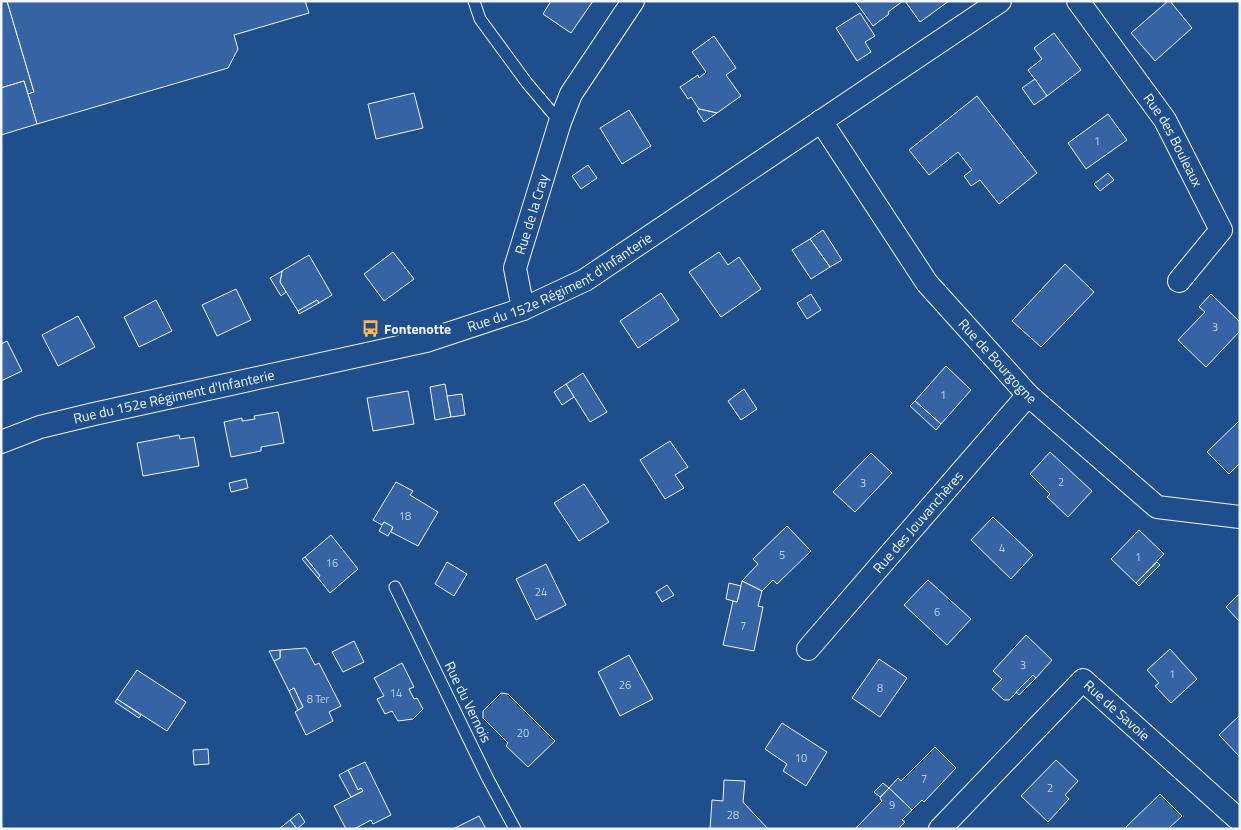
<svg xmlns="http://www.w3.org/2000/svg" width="1241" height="830" font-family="'Titillium Web',sans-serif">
  <rect width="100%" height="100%" fill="#1f4e8c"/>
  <g fill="#3563a3" stroke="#f2f6ff">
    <polygon points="1,1 7,1 34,92 28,94 24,81 1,88"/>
    <polygon points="7,1 305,1 309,13 234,35 238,49 228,68 37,124 28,94 34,92"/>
    <polygon points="551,1 593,1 571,33 543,14"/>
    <polygon points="855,1 903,1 888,12 889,14 873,26"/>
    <polygon points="905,1 949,1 920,22"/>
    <polygon points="1168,1 1170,1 1192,28 1155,61 1131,33"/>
    <polygon points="860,13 875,36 865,42 871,52 857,61 836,28"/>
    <polygon points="1054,33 1081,70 1047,96 1028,70 1042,59 1034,48"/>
    <polygon points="714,36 736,68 726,75 741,96 717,113 699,109 691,97 688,99 680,87 698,75 699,78 706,72 692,52"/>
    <polygon points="1035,79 1047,96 1034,105 1022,88"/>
    <polygon points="24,81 37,124 1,135 1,88"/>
    <polygon points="414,93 423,128 376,139 368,104"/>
    <polygon points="977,96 1037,173 999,204 980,180 971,186 964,176 972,170 958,152 929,175 909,150"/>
    <polygon points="699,109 717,113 704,122 697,111"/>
    <polygon points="629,110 651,146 622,164 600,128"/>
    <polygon points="1108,114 1127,140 1086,169 1068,143"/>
    <polygon points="588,165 597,178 581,189 572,176"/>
    <polygon points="1108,173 1114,180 1100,191 1094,184"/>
    <polygon points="823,230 842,260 830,267 810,239"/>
    <polygon points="810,239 830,267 811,279 792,250"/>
    <polygon points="393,252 414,279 384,301 364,274"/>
    <polygon points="719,252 728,265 739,257 761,289 721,317 689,272"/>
    <polygon points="309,255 332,295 319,303 317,300 298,311 280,282 282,271"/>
    <polygon points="1065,264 1094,292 1041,347 1012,321"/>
    <polygon points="282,271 280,282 286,292 281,296 270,278"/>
    <polygon points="236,289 251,320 217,336 202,305"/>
    <polygon points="661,293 679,320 638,348 620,321"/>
    <polygon points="811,294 821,310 807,319 797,303"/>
    <polygon points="1211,294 1240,322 1240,331 1206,367 1178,340 1205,312 1199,307"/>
    <polygon points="156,300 172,331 139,347 124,317"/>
    <polygon points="317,300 319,303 299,314 298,311"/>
    <polygon points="78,316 95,347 58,366 42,335"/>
    <polygon points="7,341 22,371 1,381 1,344"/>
    <polygon points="946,366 971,390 941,424 915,401"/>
    <polygon points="583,373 607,412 590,422 566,384"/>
    <polygon points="445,384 451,417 435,420 430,387"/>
    <polygon points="566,384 574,397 562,405 554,392"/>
    <polygon points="744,389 757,409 741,420 728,401"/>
    <polygon points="408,391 414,424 373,431 367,398"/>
    <polygon points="462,394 465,415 451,417 447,396"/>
    <polygon points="915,401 941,424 936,430 910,406"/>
    <polygon points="278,412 284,443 261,447 261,451 231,457 224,422 242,418 242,421 255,419 254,416"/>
    <polygon points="1240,420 1240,463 1229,474 1207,452"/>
    <polygon points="179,435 180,439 194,437 199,466 143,476 137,443"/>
    <polygon points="670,441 688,467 675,475 684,488 665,499 640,460"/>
    <polygon points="1050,452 1092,491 1068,517 1047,497 1050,494 1030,474"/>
    <polygon points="871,453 892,473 855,512 833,492"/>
    <polygon points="246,479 248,488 231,492 229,483"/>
    <polygon points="396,482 413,491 410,495 438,512 418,546 391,532 393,527 384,522 382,525 373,520"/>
    <polygon points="584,484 609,522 579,541 554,503"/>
    <polygon points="993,517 1033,555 1011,579 971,540"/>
    <polygon points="384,522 393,527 388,536 379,531"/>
    <polygon points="787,526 811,551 777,584 773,580 762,591 742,581 758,564 753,559"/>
    <polygon points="1139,530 1164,554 1136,583 1111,559"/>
    <polygon points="331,535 358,569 330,593 318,578 320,576 305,557"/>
    <polygon points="305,557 320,576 318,578 302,559"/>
    <polygon points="447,562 467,574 454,596 435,584"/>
    <polygon points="1157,562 1160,565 1139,586 1136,583"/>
    <polygon points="546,564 566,605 536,620 516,579"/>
    <polygon points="928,580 971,619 947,645 904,605"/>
    <polygon points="742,581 762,591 758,606 763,607 754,651 723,645 733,601 737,602"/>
    <polygon points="729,583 741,586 737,602 726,599"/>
    <polygon points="667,585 674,595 662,602 656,592"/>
    <polygon points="1240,593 1240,622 1226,607"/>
    <polygon points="1026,635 1052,660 1036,678 1033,675 1009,700 1004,700 992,689 1002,679 993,671"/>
    <polygon points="354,641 364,662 343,672 332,652"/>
    <polygon points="306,648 315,665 319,663 341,706 329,712 333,721 306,735 295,712 303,707 294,688 289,691 274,661 280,658 280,650"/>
    <polygon points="1170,649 1197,679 1171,703 1155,686 1159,683 1147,670"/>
    <polygon points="280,650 280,658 274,661 269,651"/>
    <polygon points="629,655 653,699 620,716 598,672"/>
    <polygon points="879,659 907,678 880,717 852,698"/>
    <polygon points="402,663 414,687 409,689 414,699 417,698 423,709 413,719 398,721 392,711 385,714 377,699 384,696 374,678"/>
    <polygon points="137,670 186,702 167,731 117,699"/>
    <polygon points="1033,675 1036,678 1019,695 1016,692"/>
    <polygon points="294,688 303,707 298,710 289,691"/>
    <polygon points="501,693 508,694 555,741 528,767 506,746 508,743 483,718 483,711"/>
    <polygon points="117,699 141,715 139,718 115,702"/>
    <polygon points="1240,715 1240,757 1219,735"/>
    <polygon points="782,723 827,752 806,786 783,771 787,764 765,749"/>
    <polygon points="935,747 956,768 924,802 922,800 912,810 889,788 898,778 901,781"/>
    <polygon points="208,749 209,764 194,765 193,750"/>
    <polygon points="1056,760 1078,781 1065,795 1069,799 1048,822 1021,796"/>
    <polygon points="365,762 391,815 373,824 371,820 354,829 346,829 334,806 363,791 361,788 358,790 348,770"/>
    <polygon points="348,770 358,790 361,788 363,791 351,797 339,775"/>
    <polygon points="724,780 745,781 743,802 768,829 710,829 712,800 723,801"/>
    <polygon points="883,783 889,788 880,797 874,792"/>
    <polygon points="889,788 912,810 902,820 905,822 898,829 855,829 882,801 880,798"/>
    <polygon points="1160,794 1182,816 1168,829 1128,829 1126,827"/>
    <polygon points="299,813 305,822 297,829 290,820"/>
    <polygon points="479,816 486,829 453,829"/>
    <polygon points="290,820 297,829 279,829"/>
  </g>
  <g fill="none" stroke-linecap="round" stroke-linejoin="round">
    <defs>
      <g id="service">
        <polyline points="474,1 480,19 527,83 560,122"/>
        <polyline points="395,587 488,779 515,829"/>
      </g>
      <g id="minor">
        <path id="s1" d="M1078 1 1165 120 1221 230 1179 281"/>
        <path id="s2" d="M821 121 927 283 1028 395 1157 507 1240 517"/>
        <path id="s3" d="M523 309 515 268 560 122 571 94 633 1"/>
        <path id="s4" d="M1 442 40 427 94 414 426 341 523 309 585 280 1000 1"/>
        <path id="s5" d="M808 649 1028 395"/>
        <path id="s6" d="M940 829 1083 680 1237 818"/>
      </g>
    </defs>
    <use href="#service" stroke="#f2f6ff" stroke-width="13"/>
    <use href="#minor" stroke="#f2f6ff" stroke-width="24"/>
    <use href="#service" stroke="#1f4e8c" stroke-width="11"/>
    <use href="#minor" stroke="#1f4e8c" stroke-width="22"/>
  </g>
  <defs>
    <symbol id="bus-bare" viewBox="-9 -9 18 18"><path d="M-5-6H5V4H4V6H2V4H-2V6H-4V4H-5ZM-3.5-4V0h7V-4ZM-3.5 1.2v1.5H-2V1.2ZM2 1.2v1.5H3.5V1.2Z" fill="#ffb74d" stroke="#1f4e8c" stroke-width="2.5" paint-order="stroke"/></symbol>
  </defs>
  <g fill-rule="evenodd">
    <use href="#bus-bare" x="358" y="316" width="25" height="25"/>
  </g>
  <g text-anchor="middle" stroke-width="4" stroke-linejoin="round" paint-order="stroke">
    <g font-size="11" fill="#c3d1e8">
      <text x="1097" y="145">1</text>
      <text x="1215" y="331">3</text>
      <text x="943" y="399">1</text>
      <text x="1061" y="486">2</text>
      <text x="863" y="487">3</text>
      <text x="405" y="520">18</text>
      <text x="1002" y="552">4</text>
      <text x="782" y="559">5</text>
      <text x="1138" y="561">1</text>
      <text x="332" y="567">16</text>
      <text x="541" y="596">24</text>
      <text x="937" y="616">6</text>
      <text x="743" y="630">7</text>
      <text x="1023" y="669">3</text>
      <text x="1172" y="678">1</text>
      <text x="625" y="689">26</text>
      <text x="880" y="692">8</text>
      <text x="396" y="697">14</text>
      <text x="318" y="703">8 Ter</text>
      <text x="523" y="737">20</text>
      <text x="801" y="762">10</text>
      <text x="924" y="783">7</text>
      <text x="1050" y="792">2</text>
      <text x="892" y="809">9</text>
      <text x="733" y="819">28</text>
    </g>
    <g font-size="14" fill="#f2f6ff" stroke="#1f4e8c">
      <text dy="5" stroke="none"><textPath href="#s1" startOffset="169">Rue des Bouleaux</textPath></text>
      <text dy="5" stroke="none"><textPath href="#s3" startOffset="98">Rue de la Cray</textPath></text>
      <text dy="5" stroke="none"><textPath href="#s4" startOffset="584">Rue du 152e Régiment d'Infanterie</textPath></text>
      <text dy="5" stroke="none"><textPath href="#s2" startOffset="299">Rue de Bourgogne</textPath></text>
      <text dy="5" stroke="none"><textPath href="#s4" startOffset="179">Rue du 152e Régiment d'Infanterie</textPath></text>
      <text dy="5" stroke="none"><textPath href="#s5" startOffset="168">Rue des Jouvanchères</textPath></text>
      <text transform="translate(468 702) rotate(64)" y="5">Rue du Vernois</text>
      <text dy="5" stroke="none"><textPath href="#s6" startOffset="252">Rue de Savoie</textPath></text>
    </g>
    <g font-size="14" font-weight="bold" fill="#f2f6ff" stroke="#1f4e8c" text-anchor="start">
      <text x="384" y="334">Fontenotte</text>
    </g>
  </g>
  <rect width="1241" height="830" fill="none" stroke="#f2f6ff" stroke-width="5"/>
</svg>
